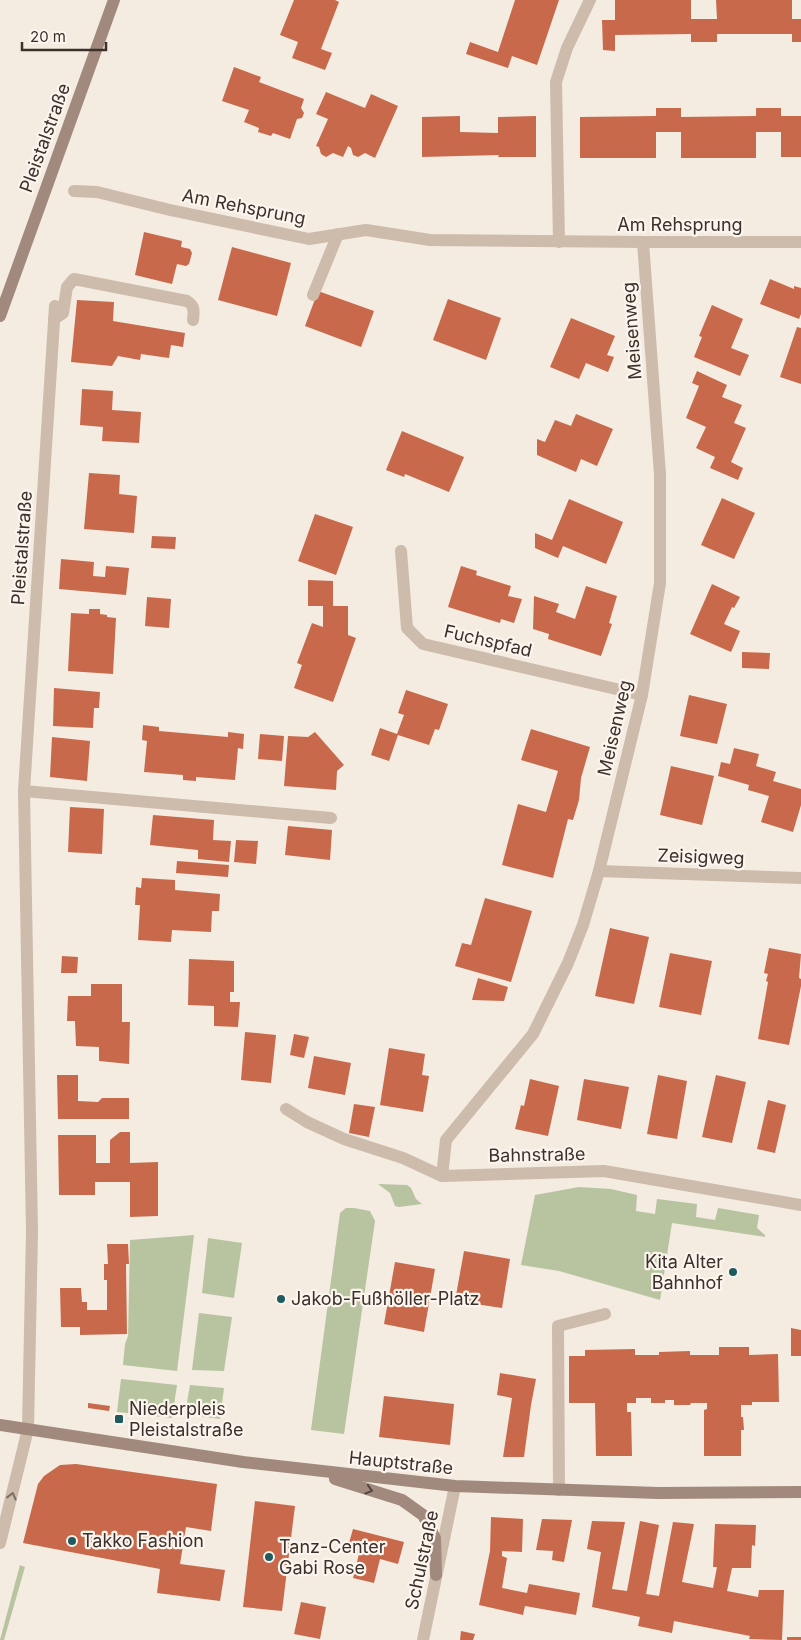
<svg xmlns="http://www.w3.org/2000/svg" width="801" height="1640" font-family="Inter,sans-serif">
  <rect width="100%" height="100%" fill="#f4ebe1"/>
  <g fill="#b8c4a0">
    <polygon points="378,1184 407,1185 411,1188 416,1199 422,1204 399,1207 395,1206 390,1193"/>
    <polygon points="579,1187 611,1189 637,1195 636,1211 655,1214 657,1199 697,1204 696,1217 715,1220 718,1208 759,1215 757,1228 765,1235 765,1237 672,1223 660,1300 559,1271 521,1265 535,1195"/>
    <polygon points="346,1208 354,1208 370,1211 375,1221 344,1434 311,1430 340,1213"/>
    <polygon points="194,1235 177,1371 123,1365 125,1344 128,1336 130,1240"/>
    <polygon points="208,1238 242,1243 234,1298 202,1293"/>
    <polygon points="199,1313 232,1317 224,1371 192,1370"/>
    <polygon points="121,1379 177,1385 172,1418 117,1412"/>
    <polygon points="190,1385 224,1388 220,1419 185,1414"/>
    <polygon points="20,1565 25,1567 4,1640 0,1640"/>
  </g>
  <g fill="#c8694b">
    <polygon points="294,0 335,0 339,2 321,49 332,53 325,70 292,58 298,42 280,35"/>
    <polygon points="515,0 559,0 537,65 512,56 508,68 466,54 470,42 498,52"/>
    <polygon points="615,0 691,0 691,19 717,19 716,0 792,0 792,19 801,19 801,42 792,42 792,34 717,34 717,42 691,42 691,34 615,35 615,51 603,50 602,20 615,20"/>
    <polygon points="234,67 261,77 259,82 304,99 301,108 304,113 302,118 297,119 290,139 273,133 271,136 258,132 259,128 244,122 249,110 222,101"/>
    <polygon points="326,92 365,108 371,94 398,106 375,158 365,153 358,157 353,155 351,148 348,146 343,157 333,153 326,157 321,154 319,147 316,146 328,119 316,114"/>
    <polygon points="656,108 681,108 681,117 756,116 756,108 781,108 781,116 801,116 801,157 781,157 781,132 756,132 756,158 681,158 681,132 656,132 656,158 580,158 580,117 656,116"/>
    <polygon points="460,116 460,132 498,133 498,117 536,116 536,157 498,157 499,155 422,157 422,117"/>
    <polygon points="144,232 182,241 181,247 190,249 192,253 189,264 186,266 177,264 172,284 135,275"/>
    <polygon points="232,247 291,263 277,316 218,300"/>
    <polygon points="770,279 794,289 794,286 801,288 801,314 799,319 760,304"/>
    <polygon points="318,291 374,311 361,347 305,326"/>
    <polygon points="448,299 501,318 486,360 433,340"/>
    <polygon points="77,300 114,302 113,321 185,333 183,347 171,345 169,358 141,354 140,360 118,356 112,366 71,362"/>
    <polygon points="712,305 743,319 731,348 749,355 740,376 694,357 702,337 699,336"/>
    <polygon points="571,318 615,336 607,355 614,357 608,372 586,363 579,379 550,367"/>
    <polygon points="797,327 801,328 801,384 780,377"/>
    <polygon points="697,371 727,385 722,397 742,405 734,423 746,428 731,462 743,468 738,480 710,468 715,457 696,448 706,427 686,418 699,386 692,383"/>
    <polygon points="82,389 113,391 112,410 141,412 139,443 102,441 103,427 80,425"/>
    <polygon points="576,414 613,429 597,466 581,459 576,472 537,455 537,439 545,442 555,420 571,426"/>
    <polygon points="402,431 464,457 449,492 405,474 404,477 386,470"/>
    <polygon points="89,473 120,475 119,494 137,496 134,533 84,529"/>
    <polygon points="722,498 755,513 734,559 701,545"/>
    <polygon points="569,499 623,522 606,564 563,546 558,558 535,548 535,533 552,540"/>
    <polygon points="315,514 353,527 336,575 298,561"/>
    <polygon points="152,536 176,537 175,549 151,548"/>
    <polygon points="61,559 94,562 93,576 105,577 106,566 129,568 126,595 59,589"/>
    <polygon points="461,566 477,571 476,575 511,586 508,596 522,599 514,623 501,619 500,623 448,607"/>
    <polygon points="308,580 333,581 333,606 348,606 348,635 356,638 333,702 294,688 302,665 297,663 312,623 323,627 323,606 308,606"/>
    <polygon points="712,584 740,597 734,608 732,607 724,624 740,631 731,652 690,634"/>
    <polygon points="586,586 617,596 609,623 612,624 601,656 548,639 549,634 533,629 534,596 559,604 556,612 575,619"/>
    <polygon points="147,597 171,599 169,628 145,626"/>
    <polygon points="89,609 100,609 100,614 107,615 107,617 116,618 113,674 68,671 71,613 89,614"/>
    <polygon points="742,652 770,653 769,669 742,668"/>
    <polygon points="54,688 100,692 99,708 94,708 93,728 53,726"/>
    <polygon points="406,690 448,704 439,730 435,729 429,745 398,735 389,761 371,755 380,728 397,734 404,715 398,713"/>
    <polygon points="689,695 727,704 717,744 680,736"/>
    <polygon points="143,725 159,727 159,731 228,737 228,732 244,734 243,749 238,748 235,780 196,777 196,781 183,780 183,775 144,772 147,741 142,740"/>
    <polygon points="531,729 590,747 581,778 579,800 573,820 568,819 553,878 502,865 518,804 546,812 558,771 521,760"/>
    <polygon points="315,732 344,765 337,771 336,790 284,786 288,736 308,737"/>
    <polygon points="260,734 284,736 282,761 258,759"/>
    <polygon points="52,737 90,741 87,781 50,777"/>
    <polygon points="734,748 759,754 756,766 776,772 773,781 801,789 801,805 793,832 761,822 769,796 748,790 749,785 718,776 721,762 730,764"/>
    <polygon points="671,766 714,776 702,825 660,815"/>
    <polygon points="70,807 104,809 102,854 68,852"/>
    <polygon points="153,815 214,820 213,840 231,841 229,862 198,859 198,850 150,845"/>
    <polygon points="288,826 332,830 330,860 285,855"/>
    <polygon points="236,840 258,841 256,864 234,862"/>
    <polygon points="177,861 229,865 228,877 176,873"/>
    <polygon points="142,878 175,880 175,890 220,894 219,911 212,911 211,932 172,930 171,942 138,940 140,905 135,905 136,887 141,888"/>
    <polygon points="485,898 532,911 511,982 455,966 462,943 471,945"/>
    <polygon points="610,928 649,937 634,1004 595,996"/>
    <polygon points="769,948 801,954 799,978 801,979 801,986 789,1045 758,1039 768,982 766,981 768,974 764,973"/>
    <polygon points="670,953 712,961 701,1015 659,1007"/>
    <polygon points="62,956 78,957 77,973 61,973"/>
    <polygon points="189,959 234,961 234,992 230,992 230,1002 240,1002 238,1027 214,1026 214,1006 188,1005"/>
    <polygon points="478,978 508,987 504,1001 472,1000"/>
    <polygon points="91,984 122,984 122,1022 130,1022 129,1064 99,1061 99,1047 76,1046 75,1021 67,1021 68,996 91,996"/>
    <polygon points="245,1032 276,1035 271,1083 241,1080"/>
    <polygon points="294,1034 309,1037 304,1058 290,1055"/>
    <polygon points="389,1048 425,1054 422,1075 429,1076 423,1112 380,1105"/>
    <polygon points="314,1056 351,1063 345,1095 308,1088"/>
    <polygon points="57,1075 78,1075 78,1101 98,1102 102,1098 129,1098 129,1119 58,1119"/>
    <polygon points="658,1075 687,1081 677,1139 647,1134"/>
    <polygon points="716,1075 746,1082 732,1143 702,1137"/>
    <polygon points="530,1079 559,1086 548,1136 515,1129 521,1105 524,1106"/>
    <polygon points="584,1079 629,1087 621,1129 577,1120"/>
    <polygon points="768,1100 786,1105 775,1153 757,1149"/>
    <polygon points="354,1104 375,1107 369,1137 349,1133"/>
    <polygon points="120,1132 130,1132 130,1163 158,1162 158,1216 130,1217 130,1182 95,1182 95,1195 59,1195 58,1135 96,1135 96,1163 110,1163 110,1140"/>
    <polygon points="107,1244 128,1244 129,1264 126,1264 127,1334 80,1335 80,1327 61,1327 60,1288 81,1288 82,1302 87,1302 87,1310 107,1310 107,1280 104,1280 104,1264 108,1264"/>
    <polygon points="464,1251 510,1259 502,1308 455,1301"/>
    <polygon points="395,1262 435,1269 424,1332 384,1324"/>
    <polygon points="791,1328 801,1330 801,1356 791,1356"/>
    <polygon points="719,1347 749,1347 749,1355 778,1354 779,1402 752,1402 752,1405 741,1405 741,1417 743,1417 744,1430 741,1430 741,1456 704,1456 704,1410 707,1409 707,1403 691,1403 690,1405 674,1405 674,1400 665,1400 665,1403 651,1403 651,1398 636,1398 636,1403 627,1403 627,1412 631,1412 632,1456 596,1456 595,1403 569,1403 569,1356 585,1356 585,1350 635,1349 635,1355 659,1355 659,1352 690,1351 690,1355 719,1355"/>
    <polygon points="500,1373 536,1379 531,1405 524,1457 503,1457 512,1398 497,1395"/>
    <polygon points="384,1396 454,1404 450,1445 379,1437"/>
    <polygon points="88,1403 110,1406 109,1411 88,1408"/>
    <polygon points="76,1464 217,1484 211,1531 186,1527 180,1564 225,1570 220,1601 157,1593 160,1569 23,1543 38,1484 44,1476 60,1465"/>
    <polygon points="255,1501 295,1506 282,1611 243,1607"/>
    <polygon points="491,1517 523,1519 522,1552 502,1551 502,1556 507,1558 502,1588 527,1593 529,1584 580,1593 576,1615 525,1606 523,1615 479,1605 490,1551"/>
    <polygon points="542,1519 572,1520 564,1562 552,1560 553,1551 536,1550"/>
    <polygon points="592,1521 625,1522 612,1589 627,1591 640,1521 659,1525 646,1594 659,1596 673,1522 694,1524 682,1582 713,1588 717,1567 713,1567 715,1524 756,1525 755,1546 752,1545 751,1568 732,1568 727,1591 758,1597 759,1590 784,1590 782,1640 749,1639 750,1636 674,1621 672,1633 638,1626 640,1617 592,1607 601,1552 587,1549"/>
    <polygon points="353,1529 404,1542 398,1564 380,1559 374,1583 353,1578 359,1554 347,1550"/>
    <polygon points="301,1602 326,1607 320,1639 294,1634"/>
    <polygon points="461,1631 475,1634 473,1640 460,1640"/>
    <rect x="787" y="1637" width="14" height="3"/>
  </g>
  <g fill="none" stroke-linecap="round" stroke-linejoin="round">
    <g stroke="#cdbbac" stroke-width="12">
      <polyline points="74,191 97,192 170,210 309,239"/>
      <polyline points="559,242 556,82 567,48 590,0"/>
      <polyline points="313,295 338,234"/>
      <path d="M54 319 63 313 67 287 74 279 187 301C195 306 194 311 193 320"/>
      <polyline points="24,791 331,818"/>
      <polyline points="286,1109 307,1122 344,1139 403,1158 442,1176"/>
      <polyline points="559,1490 558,1326 605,1314"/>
    </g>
    <g stroke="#cdbbac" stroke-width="12">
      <polyline points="309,239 366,230 430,240 643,242 801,242"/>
      <polyline points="643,242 660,474 660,583 642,695 599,871 583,925 568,963 533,1034 446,1140 442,1176 604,1171 801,1205"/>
      <polyline points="401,551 407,628 423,644 642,695"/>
      <polyline points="599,871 801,878"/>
      <polyline points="0,1543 28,1429 32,1231 24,791 55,306"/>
    </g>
    <polyline stroke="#cdbbac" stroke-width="12" points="423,1640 455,1486"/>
    <g stroke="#a18a7d" stroke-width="12">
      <polyline points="0,316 114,0"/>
      <polyline points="0,1425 243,1462 455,1486 658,1493 801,1492"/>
      <polyline points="335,1479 402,1500 423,1515 435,1538 436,1575"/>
    </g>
  </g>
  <defs><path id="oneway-chevron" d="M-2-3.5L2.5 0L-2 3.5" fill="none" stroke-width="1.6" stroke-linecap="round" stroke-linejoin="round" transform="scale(1.25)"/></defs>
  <use stroke="#544640" href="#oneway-chevron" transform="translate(369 1490) rotate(17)"/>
  <use stroke="#7d6f65" href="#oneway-chevron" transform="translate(12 1496) rotate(-76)"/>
  <g fill="#1f5a5e" stroke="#fbf5ee" stroke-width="2">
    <circle cx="733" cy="1272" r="5"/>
    <circle cx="281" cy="1299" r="5"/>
    <rect x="114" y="1414" width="10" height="10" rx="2.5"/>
    <circle cx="72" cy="1541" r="5"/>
    <circle cx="269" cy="1557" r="5"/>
  </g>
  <g text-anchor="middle" stroke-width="4.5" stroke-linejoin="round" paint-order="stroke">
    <g font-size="18" fill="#3b302b" stroke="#fbf5ee">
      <text transform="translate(45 138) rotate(-70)" y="6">Pleistalstraße</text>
      <text transform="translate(244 207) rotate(11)" y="6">Am Rehsprung</text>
      <text x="680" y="231">Am Rehsprung</text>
      <text transform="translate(632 331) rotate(-94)" y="6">Meisenweg</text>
      <text transform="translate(22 548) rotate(-86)" y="6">Pleistalstraße</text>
      <text transform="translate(488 641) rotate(13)" y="6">Fuchspfad</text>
      <text transform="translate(615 728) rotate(-77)" y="6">Meisenweg</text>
      <text transform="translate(701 857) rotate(2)" y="6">Zeisigweg</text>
      <text transform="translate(537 1155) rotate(-1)" y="6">Bahnstraße</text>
      <text transform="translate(401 1463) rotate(6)" y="6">Hauptstraße</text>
      <text transform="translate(422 1560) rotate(-78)" y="6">Schulstraße</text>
    </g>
    <g font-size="18" fill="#3b302b" stroke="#fbf5ee" text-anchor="start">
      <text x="723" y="1268" text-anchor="end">Kita Alter<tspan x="723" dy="21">Bahnhof</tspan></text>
      <text x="291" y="1305">Jakob-Fußhöller-Platz</text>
      <text x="129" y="1415">Niederpleis<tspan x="129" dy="21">Pleistalstraße</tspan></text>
      <text x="82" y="1547">Takko Fashion</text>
      <text x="279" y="1553">Tanz-Center<tspan x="279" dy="21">Gabi Rose</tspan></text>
    </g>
  </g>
  <path d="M22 42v8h84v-8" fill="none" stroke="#3b302b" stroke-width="2.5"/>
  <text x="30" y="42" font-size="15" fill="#3b302b" stroke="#fbf5ee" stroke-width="4" paint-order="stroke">20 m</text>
</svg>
